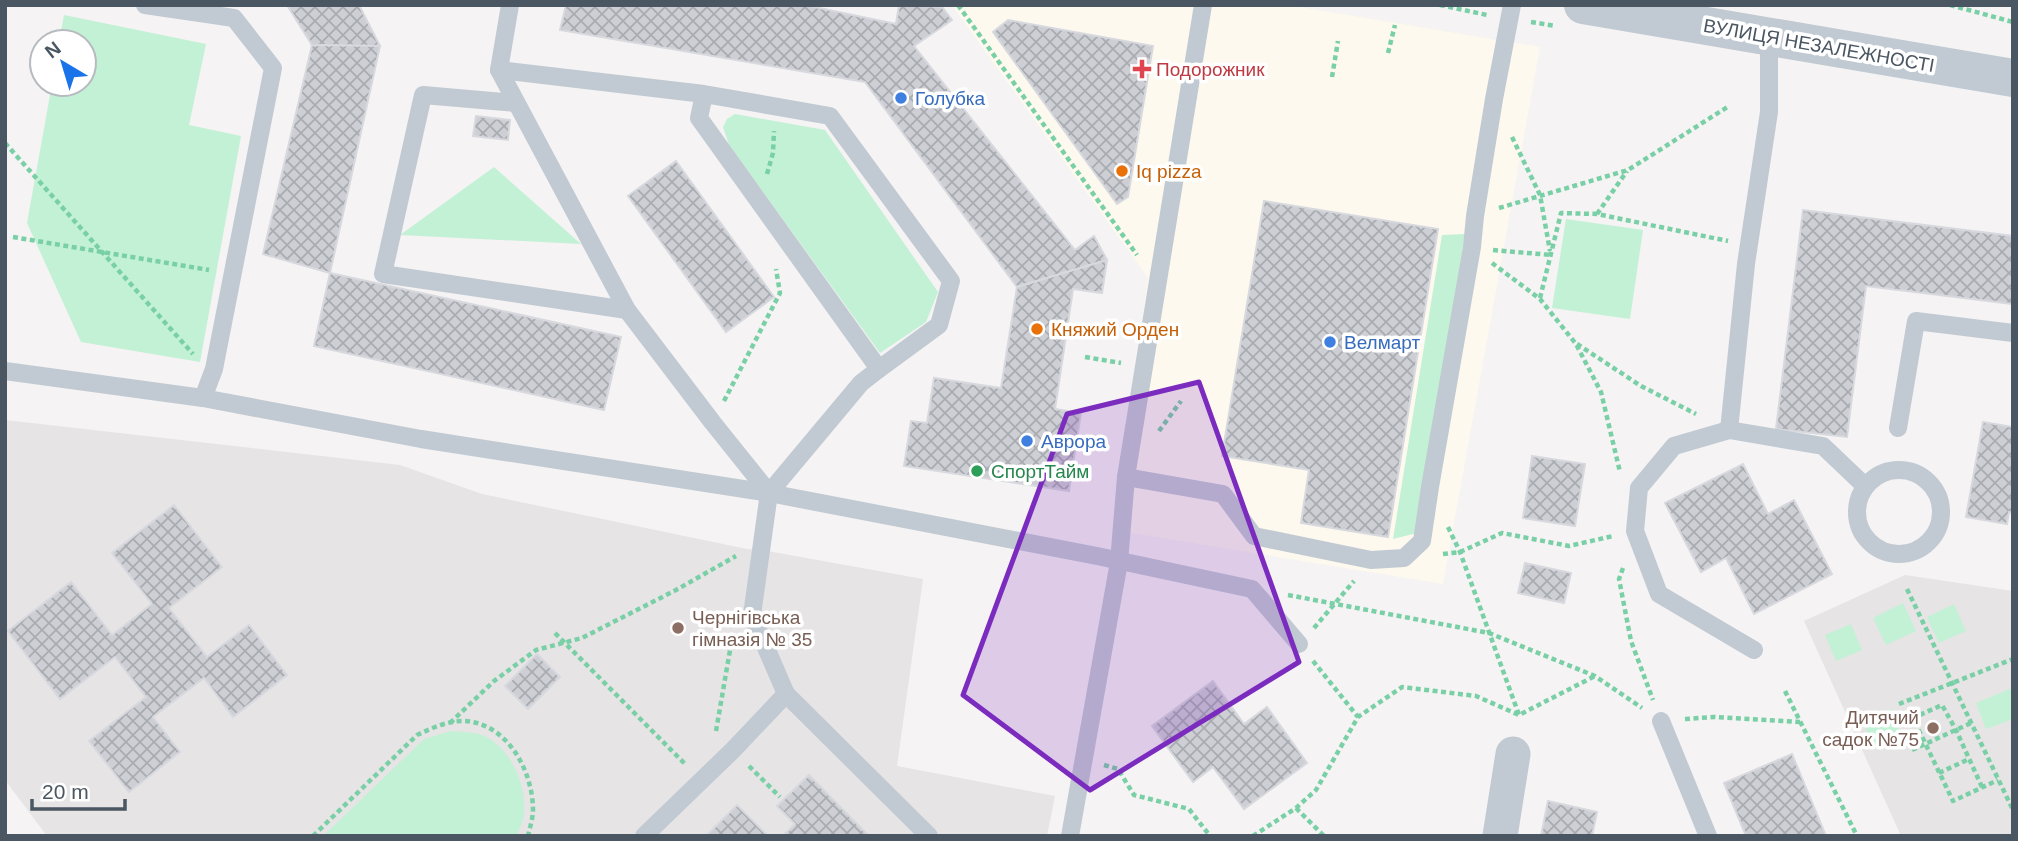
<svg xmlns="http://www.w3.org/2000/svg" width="2018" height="841" font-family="Arial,sans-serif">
  <defs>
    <pattern id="building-cross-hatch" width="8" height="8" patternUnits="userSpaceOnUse" patternTransform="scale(1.75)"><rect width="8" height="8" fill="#cdcfd5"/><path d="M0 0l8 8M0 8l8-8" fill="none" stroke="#a8abb0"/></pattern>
  </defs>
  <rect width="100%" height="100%" fill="#f5f3f3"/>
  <polygon fill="#fdf9ef" points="952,5 1288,5 1540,47 1443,584 1113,530 1148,278"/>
  <g fill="#e6e4e5">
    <polygon points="5,420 400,465 482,494 747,549 762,550 923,579 897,766 1055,796 1047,836 47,836 5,780"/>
    <polygon points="1905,575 2013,591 2013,836 1901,836 1804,621"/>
  </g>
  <g fill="#c3f1d5">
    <polygon points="64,15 206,44 189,125 241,136 200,362 81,342 27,223 52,84 84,84 84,42 59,42"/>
    <polygon points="735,114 825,130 938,292 926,322 880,353 729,145 723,127 727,119"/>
    <polygon points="494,167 581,244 400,235"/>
    <polygon points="1566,219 1643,230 1630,319 1552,308"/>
    <polygon points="1465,234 1417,533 1393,539 1442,235"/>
    <polygon points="1903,603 1916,631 1886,645 1873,618"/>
    <polygon points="1954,604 1966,631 1939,643 1927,617"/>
    <polygon points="1851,624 1862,650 1836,661 1825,635"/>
    <polygon points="2012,688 2013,719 1986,729 1976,703"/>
    <polygon points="1891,709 1902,737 1874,748 1862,720"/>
    <path d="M451 731C460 732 471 732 479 734 510 744 527 785 524 815 523 822 519 829 517 836H323L424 739Z"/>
  </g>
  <g fill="url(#building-cross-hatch)" stroke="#d7d9de" stroke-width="2">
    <polygon points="287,5 359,5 380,46 312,45"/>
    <polygon points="566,5 805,5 896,24 899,5 942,7 952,20 914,46 1075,250 1094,236 1107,260 1017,287 865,82 560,30"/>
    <polygon points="1008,20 1153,46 1128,197 1117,204 993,32"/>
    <polygon points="312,45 380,46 330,273 263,254"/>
    <polygon points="476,116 510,120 508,140 473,136"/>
    <polygon points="676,161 774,297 726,332 628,196"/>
    <polygon points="1264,201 1438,229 1388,537 1301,523 1309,470 1222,456"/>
    <polygon points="1803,210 2013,236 2013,304 1866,286 1847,437 1776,429"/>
    <polygon points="1107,260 1102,293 1073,289 1055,409 1081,413 1069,491 904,466 911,421 927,423 934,378 1001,388 1017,287"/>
    <polygon points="330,273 621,337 604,410 314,346"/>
    <polygon points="1983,422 2013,427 2013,513 2009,512 2007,524 1966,517"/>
    <polygon points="1532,456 1585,464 1575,526 1523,518"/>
    <polygon points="1743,464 1768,514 1794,500 1832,574 1754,614 1726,558 1701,572 1665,503"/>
    <polygon points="174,505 222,567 169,608 207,657 249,625 287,675 233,717 204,678 153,717 180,752 129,792 89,741 146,697 115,657 60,699 8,631 71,582 112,635 152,604 112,553"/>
    <polygon points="1525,563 1571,573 1564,603 1518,593"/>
    <polygon points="537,654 560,677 528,709 505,686"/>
    <polygon points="1213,681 1244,724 1267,707 1307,763 1244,809 1213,767 1193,782 1152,726"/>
    <polygon points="1792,754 1826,836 1746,836 1724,783"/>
    <polygon points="809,775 869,836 783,836 795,824 777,806"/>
    <polygon points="1548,801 1597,812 1592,836 1541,836"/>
    <polygon points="737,805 768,836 706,836"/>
  </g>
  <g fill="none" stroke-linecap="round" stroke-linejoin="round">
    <g stroke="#7ad0a6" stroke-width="4.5" stroke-dasharray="5 3.5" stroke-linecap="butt">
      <polyline points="958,5 1137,255"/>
      <polyline points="1440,5 1487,15"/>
      <polyline points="1950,5 2013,22"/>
      <polyline points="1531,22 1556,26"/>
      <polyline points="1388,53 1395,25"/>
      <polyline points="1332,77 1338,41"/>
      <polyline points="1512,137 1540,195 1550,251"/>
      <polyline points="5,143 193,354"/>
      <polyline points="767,174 773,153 774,131"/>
      <polyline points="1499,208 1628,170 1729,106"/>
      <polyline points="1597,214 1627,171"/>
      <polyline points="13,237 209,270"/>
      <polyline points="1493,250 1551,255"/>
      <polyline points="1492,263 1540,299 1576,344 1601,392 1620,472"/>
      <polyline points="1540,298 1561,213 1597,214 1728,241"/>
      <polyline points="1577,344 1641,386 1696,414"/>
      <polyline points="1085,357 1121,363"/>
      <polyline points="724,401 780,293 776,269"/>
      <polyline points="1159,431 1181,401"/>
      <polyline points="1448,527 1460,552 1519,715"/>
      <polyline points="1443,554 1460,552 1502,533 1569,546 1613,536"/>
      <polyline points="1623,568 1619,579 1631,641 1653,700"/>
      <polyline points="1907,589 2013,810"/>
      <polyline points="1288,595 1489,633 1595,676 1642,708"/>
      <polyline points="1314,628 1354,581"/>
      <polyline points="555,633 685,764"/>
      <polyline points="1313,661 1358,717"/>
      <polyline points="1785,691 1857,836"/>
      <polyline points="1899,704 2013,659"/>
      <polyline points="1685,719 1714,717 1800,722"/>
      <polyline points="450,723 494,681 536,650 582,638 676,590 736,556"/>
      <polyline points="716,731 733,633"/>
      <polyline points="1912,750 1971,723"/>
      <polyline points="1104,765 1118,769 1134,795 1189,809 1210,836"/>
      <polyline points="749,766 780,797"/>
      <polyline points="1939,773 1969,759"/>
      <polyline points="1982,787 1956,730 1942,705 1913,718 1953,801 1998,780"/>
      <polyline points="1296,808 1324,836"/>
      <path d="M313 836 417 735C432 728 447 721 463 721 507 722 533 771 533 810 533 818 530 827 528 836"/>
      <polyline points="1253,836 1296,808 1316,790 1358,717 1402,687 1476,696 1519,715 1595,676"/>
    </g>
    <g stroke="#c1cad2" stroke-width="18">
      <polyline points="145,5 234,18 273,68 214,369 203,398"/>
      <polyline points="510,5 499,70 704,94 830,116 951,281 939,325 879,369 699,118 704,94"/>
      <polyline points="1769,36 1769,112 1746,264 1729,430 1823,446 1865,486"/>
      <polyline points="499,70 627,310 713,423 769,493"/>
      <polyline points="516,103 423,95 383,274 627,310"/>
      <polyline points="5,371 203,398 421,439 769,493 1097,556 1252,589 1299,644"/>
      <polyline points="1898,428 1916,321 2013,333"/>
      <polyline points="1729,430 1674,446 1639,488 1635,531 1659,594 1754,650"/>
      <circle cx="1899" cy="512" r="42"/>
      <polyline points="1126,477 1223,494 1254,536 1371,560 1404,558 1422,541 1430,487 1472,247 1475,216 1494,99 1512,5"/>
      <polyline points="786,694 929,836"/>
      <polyline points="1661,721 1708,836"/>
      <polyline points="644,836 733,750 786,694 752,615 769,493 861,383 879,369"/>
      <polyline points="1070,836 1119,562 1126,477 1203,5"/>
    </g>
    <polyline stroke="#c1cad2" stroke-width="35" points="1500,836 1513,754"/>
    <polyline stroke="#c1cad2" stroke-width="38" points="1583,5 2013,78"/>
  </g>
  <path fill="#7b2cbf" fill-opacity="0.2" stroke="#7b2cbf" stroke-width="5" stroke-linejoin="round" d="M1199 382 1299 662 1090 790 963 695 1067 414Z"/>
  <path fill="#e0444e" stroke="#fff" stroke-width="2.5" d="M1138.5 58.5h7v7h7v7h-7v7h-7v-7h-7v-7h7z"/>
  <g fill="#3f7fe0" stroke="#fff" stroke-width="2.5">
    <circle cx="901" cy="98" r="7"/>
    <circle cx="1330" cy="342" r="7"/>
    <circle cx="1027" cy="441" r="7"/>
  </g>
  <g fill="#e8710a" stroke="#fff" stroke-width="2.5">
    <circle cx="1122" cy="171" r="7"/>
    <circle cx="1037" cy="329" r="7"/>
  </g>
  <circle fill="#2e9e5b" stroke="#fff" stroke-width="2.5" cx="977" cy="471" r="7"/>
  <g fill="#8d6e63" stroke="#fff" stroke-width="2.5">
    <circle cx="678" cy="628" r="7"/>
    <circle cx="1933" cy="728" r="7"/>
  </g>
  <g text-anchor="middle" stroke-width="7" stroke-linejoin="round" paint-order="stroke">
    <g font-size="19" fill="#4a5661" stroke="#fff">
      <text transform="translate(1819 45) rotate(10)" y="7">ВУЛИЦЯ НЕЗАЛЕЖНОСТІ</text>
    </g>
    <g font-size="19" fill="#be3a42" stroke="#fff" text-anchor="start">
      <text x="1156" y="76">Подорожник</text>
    </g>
    <g font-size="19" fill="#366cbe" stroke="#fff" text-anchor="start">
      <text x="915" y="105">Голубка</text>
      <text x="1344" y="349">Велмарт</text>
      <text x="1041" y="448">Аврора</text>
    </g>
    <g font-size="19" fill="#c56008" stroke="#fff" text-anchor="start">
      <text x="1136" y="178">Iq pizza</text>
      <text x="1051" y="336">Княжий Орден</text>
    </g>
    <g font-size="19" fill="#27864d" stroke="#fff" text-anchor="start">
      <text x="991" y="478">СпортТайм</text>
    </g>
    <g font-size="19" fill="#785e54" stroke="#fff" text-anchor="start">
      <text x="692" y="624">Чернігівська<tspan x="692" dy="22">гімназія № 35</tspan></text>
      <text x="1919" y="724" text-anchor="end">Дитячий<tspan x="1919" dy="22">садок №75</tspan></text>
    </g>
  </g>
  <rect width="2018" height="841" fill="none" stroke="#4a5661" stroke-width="14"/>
  <g transform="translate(63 63) rotate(322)"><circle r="33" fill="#ffffff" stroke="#b7bbc0" stroke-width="2"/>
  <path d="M0-5L12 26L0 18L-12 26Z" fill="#1a73e8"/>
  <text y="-10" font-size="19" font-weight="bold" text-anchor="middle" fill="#4a5661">N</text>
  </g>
  <path d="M32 799v10h93v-10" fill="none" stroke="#4a5661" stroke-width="3.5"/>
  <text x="42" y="799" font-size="21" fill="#4a5661" stroke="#ffffff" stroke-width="5" paint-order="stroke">20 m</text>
</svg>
